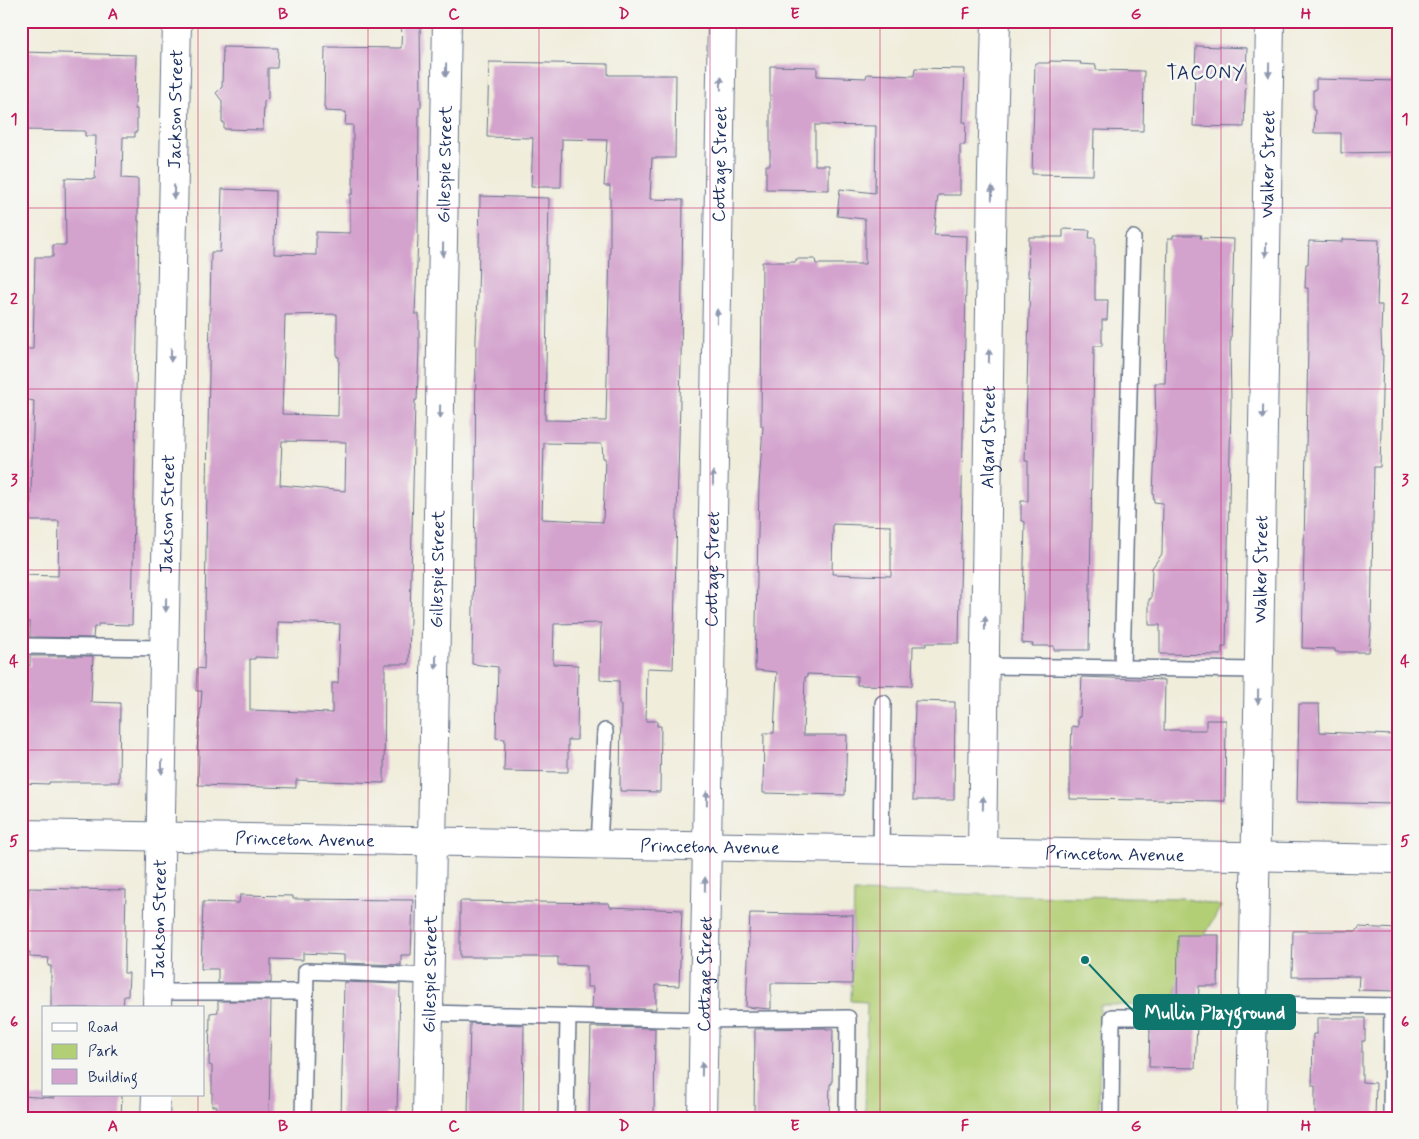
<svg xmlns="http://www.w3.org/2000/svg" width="1419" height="1139" font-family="Mynerve,sans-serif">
  <rect width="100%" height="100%" fill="#f6f6f2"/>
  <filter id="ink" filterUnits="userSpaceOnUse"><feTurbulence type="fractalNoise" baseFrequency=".02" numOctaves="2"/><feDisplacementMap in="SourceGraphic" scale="10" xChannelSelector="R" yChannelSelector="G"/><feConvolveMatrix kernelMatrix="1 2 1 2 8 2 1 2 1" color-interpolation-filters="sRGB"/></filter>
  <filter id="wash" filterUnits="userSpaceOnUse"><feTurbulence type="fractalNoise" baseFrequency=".0096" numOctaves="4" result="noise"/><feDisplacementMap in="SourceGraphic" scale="20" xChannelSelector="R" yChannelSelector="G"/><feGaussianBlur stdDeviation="1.12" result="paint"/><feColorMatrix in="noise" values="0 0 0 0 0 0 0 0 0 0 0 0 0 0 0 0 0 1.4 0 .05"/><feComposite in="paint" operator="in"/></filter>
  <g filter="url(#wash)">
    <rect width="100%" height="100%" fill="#f0eddb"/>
    <polygon fill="#b3cf76" stroke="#677f6a" points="854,892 1182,898 1221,906 1177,986 1175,1005 1100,1005 1099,1118 865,1118 867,1002 851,1001"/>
    <g id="blocks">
      <g fill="#d3a2cd" fill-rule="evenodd">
        <path d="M402 21H420L421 107H419L418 237 415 314H419V349L417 400H415L409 664H385L384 783 296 780V788L198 785 199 750H197L202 691H196L197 668 204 669 211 252H220L222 189 275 191 274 254 316 255V232L350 233V194H353V125H345L346 112 325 111V108H324L325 47 401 48ZM337 314V357H339L338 416 282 414 285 315ZM282 441 346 442 345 491 280 485ZM278 622 340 624 338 683H332V713L250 710V659H255V657L278 658Z"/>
        <polygon points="1196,46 1247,48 1244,127 1193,126"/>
        <polygon points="223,47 278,48 277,68 268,68 268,98 264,102 263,130 224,129 224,122 222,122 222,101 216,93 222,87"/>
        <polygon points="21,52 136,55 135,109 137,109 137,132 135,132 135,137 123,137 122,178 138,179 138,221 139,221 132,625 98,624 98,627 94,627 93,638 30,637 30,622 21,622 21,575 58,576 59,521 30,521 34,401 23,399 25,370 21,370 21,349 33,349 35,257 53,257 53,245 66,245 65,178 95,179 96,136 85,136 85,131 21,130"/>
        <polygon points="1050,61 1081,62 1080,64 1096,65 1096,70 1144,71 1143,131 1094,130 1093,175 1032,174 1035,63 1049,63"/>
        <path d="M489 62 608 64V75H676L675 158H652L650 199 683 200 681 363 673 669 647 668 646 721H657V726H661L660 792 620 791 621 705H619V681L600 680 601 623 554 624 553 664 578 665 577 740H568V772L504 771 505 739 496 738 498 667 472 664 475 495 476 338 478 298 480 196 549 198 545 420 606 421 610 246V186H604L607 140 562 139 561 187H531L533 138 487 137ZM544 443 602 444 603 458H605L603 522 542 519Z"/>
        <path d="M770 66 817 67V76L866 78 867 74 914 76 915 68 965 69 963 122H966L965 145H960V195H938L934 235 967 236 959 643H926V646H913L912 686 857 685V676L807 674V677H805L803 735H847L845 795 763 793 764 733H774L777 672 755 670 759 486 763 426H761L762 262H796V259H815L816 264H865V219L837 216 840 189 875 193 876 126 815 125V165H829V190L766 189V165H770ZM833 524 891 526V576L832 574Z"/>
        <polygon points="1316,79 1398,81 1398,152 1341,153 1341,133 1314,133 1315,110 1313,110 1313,90 1316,90"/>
        <polygon points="1063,229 1090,230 1089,238 1095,238 1095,300 1108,300 1107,320 1102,320 1102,346 1094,346 1089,650 1054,650 1054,646 1032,646 1033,644 1022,643 1025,522 1021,520 1021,501 1028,501 1028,461 1025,461 1030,277 1028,277 1029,237 1063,237"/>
        <polygon points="1173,235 1201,235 1200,238 1234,239 1231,341 1230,341 1231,403 1226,647 1222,647 1222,655 1160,654 1160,625 1149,625 1149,599 1151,599 1152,568 1162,554 1163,503 1154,502 1153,492 1156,431 1155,383 1165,383 1168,238 1173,238"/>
        <polygon points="1342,239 1379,240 1377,305 1382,305 1381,332 1382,355 1383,355 1380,467 1374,467 1371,628 1369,652 1335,652 1335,649 1302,648 1308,345 1308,288 1305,288 1306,264 1308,264 1309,241 1342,242"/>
        <polygon points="30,656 93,656 91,702 120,703 119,782 49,782 49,784 21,783 21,665 30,666"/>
        <polygon points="1082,677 1165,680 1164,730 1206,730 1206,720 1226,720 1225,801 1070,799 1070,749 1071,749 1072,726 1078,727 1078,717 1080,717"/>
        <polygon points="915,701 955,702 954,800 913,800"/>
        <polygon points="1299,704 1319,704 1320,732 1394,735 1393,756 1397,756 1395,804 1297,802"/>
        <polygon points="29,888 126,890 124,973 129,973 128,996 124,996 123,1008 51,1008 51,966 48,966 49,958 30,957 30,952 28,952 28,939 27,939"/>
        <polygon points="240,895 293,896 293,899 413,900 411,955 401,955 401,965 344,963 344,955 303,953 303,960 271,959 271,983 218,983 218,969 201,969 203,902 239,903"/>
        <polygon points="460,901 609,903 610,907 682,910 679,986 656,985 656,1009 592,1008 593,987 587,987 587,966 558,965 558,957 460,957"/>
        <polygon points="750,913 853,915 852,984 771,983 771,1009 746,1007"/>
        <polygon points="1359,927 1397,929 1398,977 1396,977 1396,991 1358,990 1359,976 1292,977 1293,931 1357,931"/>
        <polygon points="1178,935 1219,935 1218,986 1199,986 1198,1008 1177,1008"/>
        <polygon points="344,982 400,984 397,1113 386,1114 385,1118 341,1118"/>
        <polygon points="218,1001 271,1001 269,1118 216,1118 217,1106 212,1106 212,1066 209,1065 210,1013 218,1012"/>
        <polygon points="1317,1018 1365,1018 1365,1041 1362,1041 1362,1082 1376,1083 1375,1118 1315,1118 1315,1086 1312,1086 1313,1034 1317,1034"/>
        <polygon points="470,1023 524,1025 523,1118 478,1118 478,1115 468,1115"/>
        <polygon points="1150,1026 1197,1026 1195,1068 1149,1067"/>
        <polygon points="591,1027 655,1028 654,1118 589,1118"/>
        <polygon points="826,1028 826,1029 833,1029 832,1084 830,1084 829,1118 754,1118 755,1029"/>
        <polygon points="54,1095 122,1095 121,1118 21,1118 21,1096 54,1098"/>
      </g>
    </g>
  </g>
  <g filter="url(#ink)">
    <use href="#blocks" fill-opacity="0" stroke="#66728a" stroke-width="1"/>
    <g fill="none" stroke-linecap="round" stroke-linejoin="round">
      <defs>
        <g id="service">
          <polyline points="21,646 165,648"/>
          <polyline points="985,666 1258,670"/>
          <polyline points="1122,667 1133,238"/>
          <polyline points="599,845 605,731"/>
          <polyline points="881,850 883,703"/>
          <polyline points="157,992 306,992"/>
          <polyline points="1252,1004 1398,1006"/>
          <polyline points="429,1013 703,1020 848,1018 847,1118"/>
          <polyline points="303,1118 306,971 430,976"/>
          <polyline points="566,1118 568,1017"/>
          <polyline points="1111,1118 1112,1017 1252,1017"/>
          <polyline points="1391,1118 1392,1006"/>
        </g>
        <g id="minor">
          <path id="s1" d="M982 852 992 172 996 21"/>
          <path id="s2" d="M157 1008 177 21"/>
          <polyline points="155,1118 156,1095"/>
          <path id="s3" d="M427 1118 447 21"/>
          <path id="s4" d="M702 1118 722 21"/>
          <path id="s5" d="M1251 1118 1270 21"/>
        </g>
        <g id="tertiary">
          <path id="s6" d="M21 834 1398 859"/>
        </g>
      </defs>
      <use href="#service" stroke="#66728a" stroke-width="18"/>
      <use href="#minor" stroke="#66728a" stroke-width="30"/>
      <use href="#tertiary" stroke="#66728a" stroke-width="30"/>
      <use href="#service" stroke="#fff" stroke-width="15"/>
      <use href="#minor" stroke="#fff" stroke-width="28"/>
      <use href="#tertiary" stroke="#fff" stroke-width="28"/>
    </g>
    <defs><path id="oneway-solid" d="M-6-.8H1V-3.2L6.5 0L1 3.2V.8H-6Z" transform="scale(1.25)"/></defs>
    <g fill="#8d97ae">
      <use href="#oneway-solid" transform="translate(446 70) rotate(91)"/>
      <use href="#oneway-solid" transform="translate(1269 70) rotate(91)"/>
      <use href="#oneway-solid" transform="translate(721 83) rotate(-89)"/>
      <use href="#oneway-solid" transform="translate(174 192) rotate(91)"/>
      <use href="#oneway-solid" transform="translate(992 193) rotate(-89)"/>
      <use href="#oneway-solid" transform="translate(443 250) rotate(91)"/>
      <use href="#oneway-solid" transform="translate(1266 250) rotate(91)"/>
      <use href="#oneway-solid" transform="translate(717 316) rotate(-89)"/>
      <use href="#oneway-solid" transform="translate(171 355) rotate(91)"/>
      <use href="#oneway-solid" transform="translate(989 356) rotate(-89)"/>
      <use href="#oneway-solid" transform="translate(440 412) rotate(91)"/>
      <use href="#oneway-solid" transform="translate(1263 412) rotate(91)"/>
      <use href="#oneway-solid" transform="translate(713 478) rotate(-89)"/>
      <use href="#oneway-solid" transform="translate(166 605) rotate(91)"/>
      <use href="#oneway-solid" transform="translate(985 623) rotate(-89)"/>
      <use href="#oneway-solid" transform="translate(436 662) rotate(91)"/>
      <use href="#oneway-solid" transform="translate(1258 697) rotate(91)"/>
      <use href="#oneway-solid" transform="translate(162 767) rotate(91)"/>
      <use href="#oneway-solid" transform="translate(707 798) rotate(-89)"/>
      <use href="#oneway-solid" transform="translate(983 803) rotate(-89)"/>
      <use href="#oneway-solid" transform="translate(705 884) rotate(-89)"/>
      <use href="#oneway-solid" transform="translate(702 1069) rotate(-89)"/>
    </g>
  </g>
  <path fill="none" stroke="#c2185b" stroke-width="1" stroke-opacity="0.55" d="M198 21V1008M368 21V1118M539 21V1118M710 21V1118M880 21V1118M1050 21V1118M1221 21V1118M21 208H1398M21 389H1398M21 570H1398M21 750H1398M21 931H1398M198 1095V1118"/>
  <g text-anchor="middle" stroke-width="5" stroke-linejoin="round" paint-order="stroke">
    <g font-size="18" fill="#1b2f5e" stroke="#f6f6f2">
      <text dy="6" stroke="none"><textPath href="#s2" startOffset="899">Jackson Street</textPath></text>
      <text dy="6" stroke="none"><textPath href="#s3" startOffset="954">Gillespie Street</textPath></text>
      <text dy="6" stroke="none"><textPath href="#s4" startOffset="954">Cottage Street</textPath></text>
      <text dy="6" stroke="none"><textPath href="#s5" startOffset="954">Walker Street</textPath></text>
      <text dy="6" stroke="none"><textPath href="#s1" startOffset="415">Algard Street</textPath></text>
      <text dy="6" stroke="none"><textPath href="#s2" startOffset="494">Jackson Street</textPath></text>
      <text dy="6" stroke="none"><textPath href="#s4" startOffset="549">Cottage Street</textPath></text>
      <text dy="6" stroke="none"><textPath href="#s3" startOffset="549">Gillespie Street</textPath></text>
      <text dy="6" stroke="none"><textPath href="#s5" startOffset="549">Walker Street</textPath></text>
      <text dy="6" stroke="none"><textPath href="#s6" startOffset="284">Princeton Avenue</textPath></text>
      <text dy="6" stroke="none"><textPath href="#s6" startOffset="689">Princeton Avenue</textPath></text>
      <text dy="6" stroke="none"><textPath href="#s6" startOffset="1094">Princeton Avenue</textPath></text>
      <text dy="6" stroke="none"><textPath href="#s2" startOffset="89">Jackson Street</textPath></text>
      <text dy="6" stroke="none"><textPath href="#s3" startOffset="144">Gillespie Street</textPath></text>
      <text dy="6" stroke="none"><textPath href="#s4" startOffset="144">Cottage Street</textPath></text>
    </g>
    <g font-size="19" letter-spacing="1" fill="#1b2f5e" stroke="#f6f6f2">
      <text x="1206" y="79">TACONY</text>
    </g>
  </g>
  <path fill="none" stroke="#0f766e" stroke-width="2" d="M1085 960L1134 1012"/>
  <circle fill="#0f766e" stroke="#f6f6f2" stroke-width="2" cx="1085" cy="960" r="5"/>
  <rect fill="#0f766e" stroke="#0f766e" stroke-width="2" x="1134" y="995" width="161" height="34" rx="5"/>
  <g font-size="19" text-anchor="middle" font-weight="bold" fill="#fff">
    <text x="1215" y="1019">Mullin Playground</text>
  </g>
  <rect width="1419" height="1139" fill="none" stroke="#f6f6f2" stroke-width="55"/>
  <rect x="42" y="1006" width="162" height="90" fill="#f6f6f2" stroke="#9ea6b7"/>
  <rect x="52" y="1023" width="25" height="8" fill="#ffffff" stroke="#9ea6b7"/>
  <text x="88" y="1032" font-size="15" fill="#1b2f5e">Road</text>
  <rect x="52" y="1044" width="25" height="15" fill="#b3cf76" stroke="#9ea6b7"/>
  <text x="88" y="1056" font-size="15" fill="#1b2f5e">Park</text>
  <rect x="52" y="1069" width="25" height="15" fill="#d3a2cd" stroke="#9ea6b7"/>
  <text x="88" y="1082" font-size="15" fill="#1b2f5e">Building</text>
  <rect x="28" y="28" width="1364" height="1084" fill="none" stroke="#c2185b" stroke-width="2"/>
  <g font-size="16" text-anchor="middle" font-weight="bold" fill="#c2185b">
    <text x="113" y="19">A</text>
    <text x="283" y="19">B</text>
    <text x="454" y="19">C</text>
    <text x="624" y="19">D</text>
    <text x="795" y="19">E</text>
    <text x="965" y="19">F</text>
    <text x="1136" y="19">G</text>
    <text x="1306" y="19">H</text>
    <text x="14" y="124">1</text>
    <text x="1405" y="124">1</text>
    <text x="14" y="304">2</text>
    <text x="1405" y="304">2</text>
    <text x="14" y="485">3</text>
    <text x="1405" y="485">3</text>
    <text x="14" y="666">4</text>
    <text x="1405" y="666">4</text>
    <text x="14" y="846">5</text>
    <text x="1405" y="846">5</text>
    <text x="14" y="1027">6</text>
    <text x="1405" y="1027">6</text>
    <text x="113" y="1131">A</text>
    <text x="283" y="1131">B</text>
    <text x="454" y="1131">C</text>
    <text x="624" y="1131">D</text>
    <text x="795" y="1131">E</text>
    <text x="965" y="1131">F</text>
    <text x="1136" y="1131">G</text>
    <text x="1306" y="1131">H</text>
  </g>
</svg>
